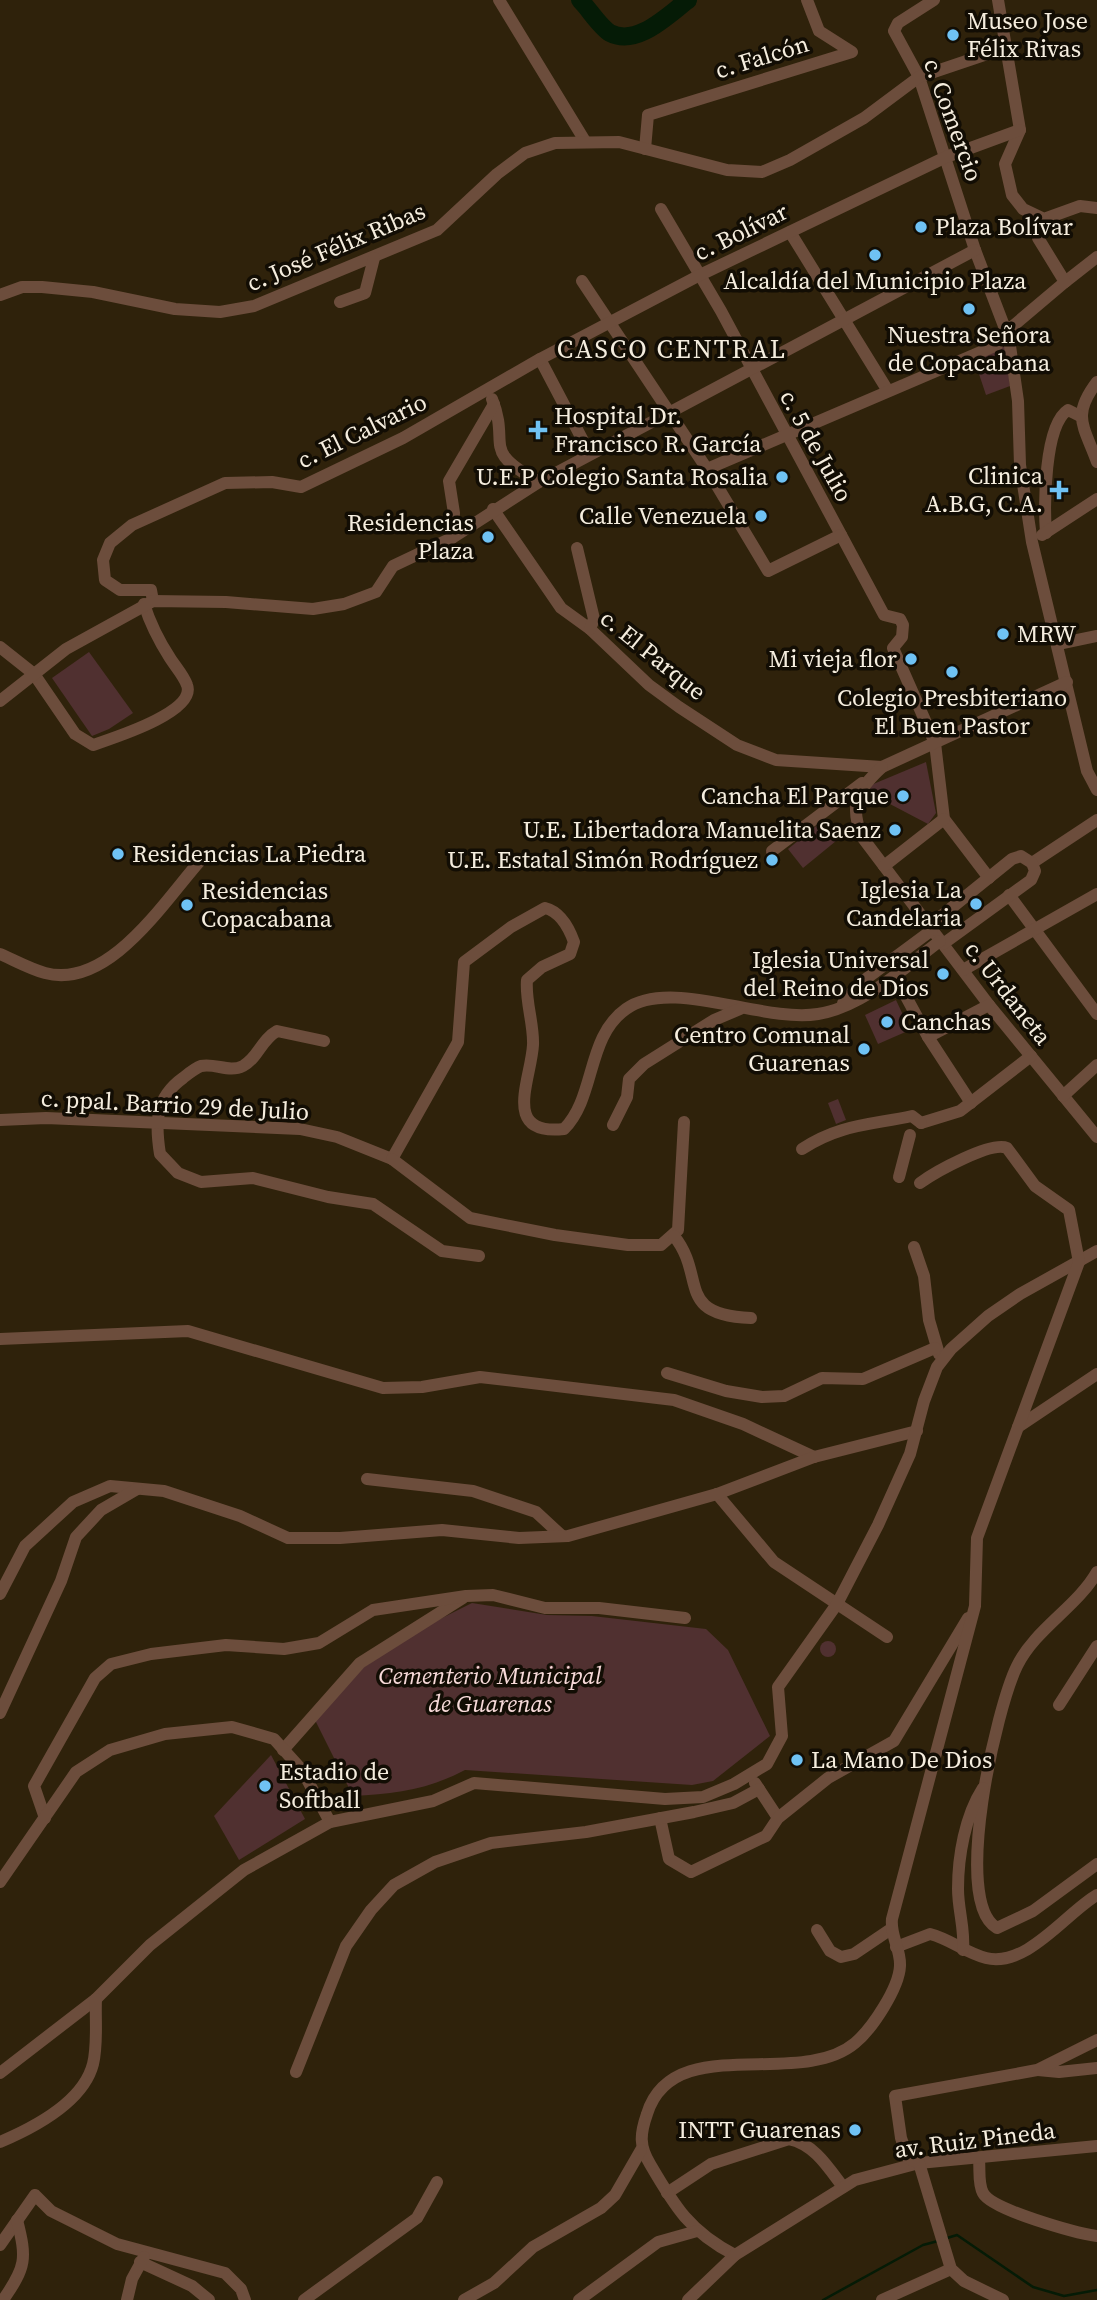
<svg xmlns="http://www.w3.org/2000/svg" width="1097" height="2300" font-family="'Source Serif 4',serif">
  <rect width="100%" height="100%" fill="#2f220b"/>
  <g fill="#503030">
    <polygon points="1005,346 1010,386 986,395 974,359"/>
    <polygon points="89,652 133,713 109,729 92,736 52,678"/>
    <polygon points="926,762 936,813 928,824 867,792 871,785"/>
    <polygon points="821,822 836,841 803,868 788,849"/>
    <polygon points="896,1000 910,1030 878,1044 865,1015"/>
    <polygon points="838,1099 846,1120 836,1124 828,1103"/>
    <path d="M472 1603 547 1615 592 1616 706 1629 728 1650 770 1736 713 1781 692 1785 465 1770C427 1790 394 1794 353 1796L315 1720 358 1671 424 1627Z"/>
    <circle cx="828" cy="1649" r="8"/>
    <polygon points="271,1755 305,1819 239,1860 214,1816"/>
  </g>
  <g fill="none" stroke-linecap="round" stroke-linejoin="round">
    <g stroke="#051b06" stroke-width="2.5">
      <polyline points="947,2238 957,2235 1033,2287 1064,2296 1097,2290"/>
      <polyline points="823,2300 923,2245 938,2241"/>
    </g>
    <path stroke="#051b06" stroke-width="18" d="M580 0C589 9 600 27 610 33 637 47 668 15 688 0"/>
    <g stroke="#6c4d3c" stroke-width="12">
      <polyline points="499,0 585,141"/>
      <polyline points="934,0 898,23 894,31 919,77 975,250 1009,339 1018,401 1020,465 1032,542 1087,771 1097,790"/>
      <polyline points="998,0 1020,130 1005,164 1012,195 1023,209 1044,219 1080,206 1097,208"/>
      <polyline points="645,149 648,115 852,52 819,31 807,0"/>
      <polyline points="661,209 721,311 884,615 900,619 903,625 902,637 893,648 935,743 944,819 989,878"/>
      <polyline points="790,232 888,391"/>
      <polyline points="582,281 707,469 768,571 841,535"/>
      <polyline points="1065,282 1097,257"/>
      <polyline points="0,295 22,287 42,287 93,292 175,309 220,312 254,306 437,230 497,174 525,153 555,143 619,142 727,170 762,172 790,160 864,118 919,77 1005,48"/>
      <polyline points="340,302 365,293 374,258"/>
      <polyline points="1009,339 1013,326 1065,282 1038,238 1044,219"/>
      <polyline points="540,359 590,454"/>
      <path d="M1097 382C1071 416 1084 426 1097 462"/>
      <path d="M492 399C511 446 479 449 539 482"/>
      <polyline points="707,469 997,345"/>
      <polyline points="493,509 561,608 590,629 649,685 679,707 737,745 776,760 882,767 1067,682"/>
      <path d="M1046 533C1044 507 1044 425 1068 410L1080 416"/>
      <polyline points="1042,535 1097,499"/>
      <polyline points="452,538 454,513 449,481 494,404"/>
      <polyline points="577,548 594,619 590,629"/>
      <polyline points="153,601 151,590 120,590 105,580 103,560 110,543 132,525 225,483 272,482 301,487 403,438 540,359 700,275 946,157 1020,130"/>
      <polyline points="1058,644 1097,636"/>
      <path d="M0 647 34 674 75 734 93 745C113 738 197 712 187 685 184 676 175 666 170 658 159 641 150 623 144 604"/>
      <polyline points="0,701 66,649 153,601 226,602 313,609 344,604 376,592 393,566 452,538 539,482 975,250"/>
      <path d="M882 767C857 790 849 804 862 837L989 1005 1097 1137"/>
      <polyline points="772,851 862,783"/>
      <polyline points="1032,863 1097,820"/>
      <polyline points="884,866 944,819"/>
      <polyline points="1009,895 1097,1014"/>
      <polyline points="929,926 1012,859 1021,856 1032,863 1035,871 1031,880 943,944"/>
      <path d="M0 954C14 960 30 969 45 973 108 990 163 903 199 862"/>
      <polyline points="963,970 1097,894"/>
      <polyline points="897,980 928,1037 971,1103"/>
      <polyline points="843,1003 859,984 932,930"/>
      <polyline points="928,1037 989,1005"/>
      <path d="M324 1041 277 1031C261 1040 258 1058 243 1066 229 1073 216 1063 201 1066 195 1068 188 1074 183 1078 155 1098 155 1123 160 1154L178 1173 201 1182 253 1178 328 1197 373 1204 442 1251 479 1256"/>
      <polyline points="1063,1096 1097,1065"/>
      <path d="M0 1120 46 1118 300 1129 337 1137 392 1159 458 1042 464 962 511 927 545 908C561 912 569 928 574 942L570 954 542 967 527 980C525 1001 534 1024 533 1045 531 1080 501 1136 564 1129 596 1097 586 1037 626 1009 671 977 762 1023 818 1014 863 1007 905 967 940 941"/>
      <polyline points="921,1123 960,1111 1031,1056"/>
      <polyline points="613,1125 627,1097 629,1079 644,1064 714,1020 740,1009"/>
      <path d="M802 1149C840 1124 871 1125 912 1116L921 1123"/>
      <polyline points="392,1159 470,1218 555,1235 628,1245 661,1245 678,1230 684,1122"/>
      <polyline points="899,1177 910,1135"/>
      <path d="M674 1236C707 1277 674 1315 751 1318"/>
      <polyline points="914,1247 924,1276 929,1320 939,1354"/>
      <polyline points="0,1339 188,1331 383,1388 422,1387 480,1377 674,1400 743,1424 814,1457"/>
      <polyline points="667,1373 726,1391 762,1397 784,1396 822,1378 863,1379 935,1348"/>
      <polyline points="1018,1427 1097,1374"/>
      <polyline points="367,1479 473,1491 536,1512 562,1536"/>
      <polyline points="717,1494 774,1562 887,1637"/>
      <path d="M1097 1572C1077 1607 1035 1629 1017 1666 997 1706 951 1902 997 1928L1033 1911 1097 1864"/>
      <polyline points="0,1594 25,1546 73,1502 110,1486 164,1491 240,1516 288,1538 340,1538 442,1530 519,1538 568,1536 717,1494 814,1457 917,1431"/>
      <polyline points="1059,1705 1097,1646"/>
      <polyline points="0,1713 61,1581 76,1537 101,1510 137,1489"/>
      <polyline points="283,1750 360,1663 463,1598"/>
      <polyline points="755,1783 778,1818"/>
      <polyline points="45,1818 34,1786 95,1678 111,1664 151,1654 226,1645 284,1649 319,1643 373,1610 466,1596 493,1595 545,1608 599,1608 685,1618"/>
      <polyline points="660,1818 669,1859 691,1872 766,1836 778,1818 828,1778 894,1741 968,1618"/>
      <polyline points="0,1882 76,1772 110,1750 165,1734 232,1727 274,1739 302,1770 330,1822"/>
      <polyline points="817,1930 830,1951 841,1957 854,1954 891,1929"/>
      <path d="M896 1947 930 1934C950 1939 966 1953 986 1958 1027 1968 1066 1913 1097 1895"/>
      <path d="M963 1950C965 1929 958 1910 958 1889 958 1856 965 1816 983 1788"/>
      <polyline points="1038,2070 1059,2072 1097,2068"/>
      <polyline points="296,2072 346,1946 371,1910 394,1885 435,1862 491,1843 586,1832 694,1812 733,1803 759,1789"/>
      <polyline points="0,2073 96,1999 150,1945 244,1870 330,1822 433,1801 474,1783 665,1799 703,1797 734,1784 767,1764 782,1736 778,1687 837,1604 878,1525 910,1454 924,1401 937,1367 951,1349 988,1316 1020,1294 1097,1251"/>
      <path d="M0 2142C33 2128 83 2103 93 2064 98 2044 95 2019 96 1999"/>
      <path d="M979 2160C980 2170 978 2184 983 2193 992 2210 1076 2233 1097 2236"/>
      <path d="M667 2193 711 2164 789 2139C814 2144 828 2167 843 2187"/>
      <polyline points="0,2245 35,2195 51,2211 117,2244 225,2273 241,2289 245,2300"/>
      <path d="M735 2255C690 2232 675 2207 650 2164 639 2146 640 2134 647 2114 673 2030 799 2090 855 2043 872 2029 899 1988 900 1966 901 1949 890 1936 892 1919L975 1606 977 1538 1079 1262 1069 1210 1035 1186 1007 1148C991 1141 935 1172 920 1183"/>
      <polyline points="140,2262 192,2286 209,2300"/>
      <path d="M3 2300C26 2267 27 2259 17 2220"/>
      <polyline points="127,2300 132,2279 144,2257"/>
      <polyline points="304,2300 417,2218 437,2182"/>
      <polyline points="464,2300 494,2283 533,2247 601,2208 615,2195 641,2150"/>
      <polyline points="579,2300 658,2242 697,2231"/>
      <polyline points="688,2300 735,2255 855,2180 919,2163 1097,2146"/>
      <polyline points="882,2300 951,2269"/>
      <polyline points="1003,2300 964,2281 951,2269 919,2163 908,2158 901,2138 895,2096 1037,2070 1097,2040"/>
    </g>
  </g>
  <g fill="#6fc2f4" stroke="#120d04" stroke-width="2.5">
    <circle cx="953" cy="35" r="7"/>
    <circle cx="921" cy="227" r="7"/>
    <circle cx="875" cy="255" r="7"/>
    <circle cx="969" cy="309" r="7"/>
    <path d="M534.5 419.5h7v7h7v7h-7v7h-7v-7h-7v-7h7z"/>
    <circle cx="782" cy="477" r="7"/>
    <path d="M1055.5 479.5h7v7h7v7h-7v7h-7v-7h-7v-7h7z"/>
    <circle cx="761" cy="516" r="7"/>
    <circle cx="488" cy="537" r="7"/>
    <circle cx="1003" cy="634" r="7"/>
    <circle cx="911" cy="659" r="7"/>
    <circle cx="952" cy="672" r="7"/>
    <circle cx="903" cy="796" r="7"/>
    <circle cx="895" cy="830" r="7"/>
    <circle cx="118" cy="854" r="7"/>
    <circle cx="772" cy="860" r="7"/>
    <circle cx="976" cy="904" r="7"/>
    <circle cx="187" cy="905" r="7"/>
    <circle cx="943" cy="974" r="7"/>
    <circle cx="887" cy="1022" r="7"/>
    <circle cx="864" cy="1049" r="7"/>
    <circle cx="797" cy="1760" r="7"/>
    <circle cx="265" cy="1786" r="7"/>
    <circle cx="855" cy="2130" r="7"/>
  </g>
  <g text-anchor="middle" stroke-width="7" stroke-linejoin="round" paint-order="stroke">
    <g font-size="24" fill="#f5edde" stroke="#120d04" text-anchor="end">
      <text x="967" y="29" text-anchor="start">Museo Jose<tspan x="967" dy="28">Félix Rivas</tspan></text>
      <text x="935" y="235" text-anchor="start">Plaza Bolívar</text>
      <text x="875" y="289" text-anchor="middle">Alcaldía del Municipio Plaza</text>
      <text x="969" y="343" text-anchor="middle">Nuestra Señora<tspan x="969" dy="28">de Copacabana</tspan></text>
      <text x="554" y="424" text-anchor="start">Hospital Dr.<tspan x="554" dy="28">Francisco R. García</tspan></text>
      <text x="1043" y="484">Clinica<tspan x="1043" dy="28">A.B.G, C.A.</tspan></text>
      <text x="768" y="485">U.E.P Colegio Santa Rosalia</text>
      <text x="747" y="524">Calle Venezuela</text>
      <text x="474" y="531">Residencias<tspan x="474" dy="28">Plaza</tspan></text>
      <text x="1017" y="642" text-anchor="start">MRW</text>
      <text x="897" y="667">Mi vieja flor</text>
      <text x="952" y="706" text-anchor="middle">Colegio Presbiteriano<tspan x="952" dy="28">El Buen Pastor</tspan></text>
      <text x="889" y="804">Cancha El Parque</text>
      <text x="881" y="838">U.E. Libertadora Manuelita Saenz</text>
      <text x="132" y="862" text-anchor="start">Residencias La Piedra</text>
      <text x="758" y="868">U.E. Estatal Simón Rodríguez</text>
      <text x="962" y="898">Iglesia La<tspan x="962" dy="28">Candelaria</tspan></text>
      <text x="201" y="899" text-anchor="start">Residencias<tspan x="201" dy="28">Copacabana</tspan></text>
      <text x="929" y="968">Iglesia Universal<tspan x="929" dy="28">del Reino de Dios</tspan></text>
      <text x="901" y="1030" text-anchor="start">Canchas</text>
      <text x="850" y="1043">Centro Comunal<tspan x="850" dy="28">Guarenas</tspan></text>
      <text x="811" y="1768" text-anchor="start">La Mano De Dios</text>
      <text x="279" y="1780" text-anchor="start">Estadio de<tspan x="279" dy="28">Softball</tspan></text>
      <text x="841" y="2138">INTT Guarenas</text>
    </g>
    <g font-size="24" fill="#f5edde" stroke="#120d04">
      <text transform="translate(762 57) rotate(-17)" y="8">c. Falcón</text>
      <text transform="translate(953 120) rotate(70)" y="8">c. Comercio</text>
      <text transform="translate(741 232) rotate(-26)" y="8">c. Bolívar</text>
      <text transform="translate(336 247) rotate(-23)" y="8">c. José Félix Ribas</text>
      <text transform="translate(362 431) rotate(-26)" y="8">c. El Calvario</text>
      <text transform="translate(816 446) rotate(61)" y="8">c. 5 de Julio</text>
      <text transform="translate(653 655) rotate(39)" y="8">c. El Parque</text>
      <text transform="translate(1008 993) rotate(52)" y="8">c. Urdaneta</text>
      <text transform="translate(175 1105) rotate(3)" y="8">c. ppal. Barrio 29 de Julio</text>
      <text transform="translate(975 2140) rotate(-7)" y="8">av. Ruiz Pineda</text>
    </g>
    <g font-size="24" font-style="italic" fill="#f7dad9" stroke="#120d04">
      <text x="490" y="1684">Cementerio Municipal<tspan x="490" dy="28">de Guarenas</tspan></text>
    </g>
    <g font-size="26" letter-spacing="2" fill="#f5edde" stroke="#120d04">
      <text x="672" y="358">CASCO CENTRAL</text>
    </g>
  </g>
</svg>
